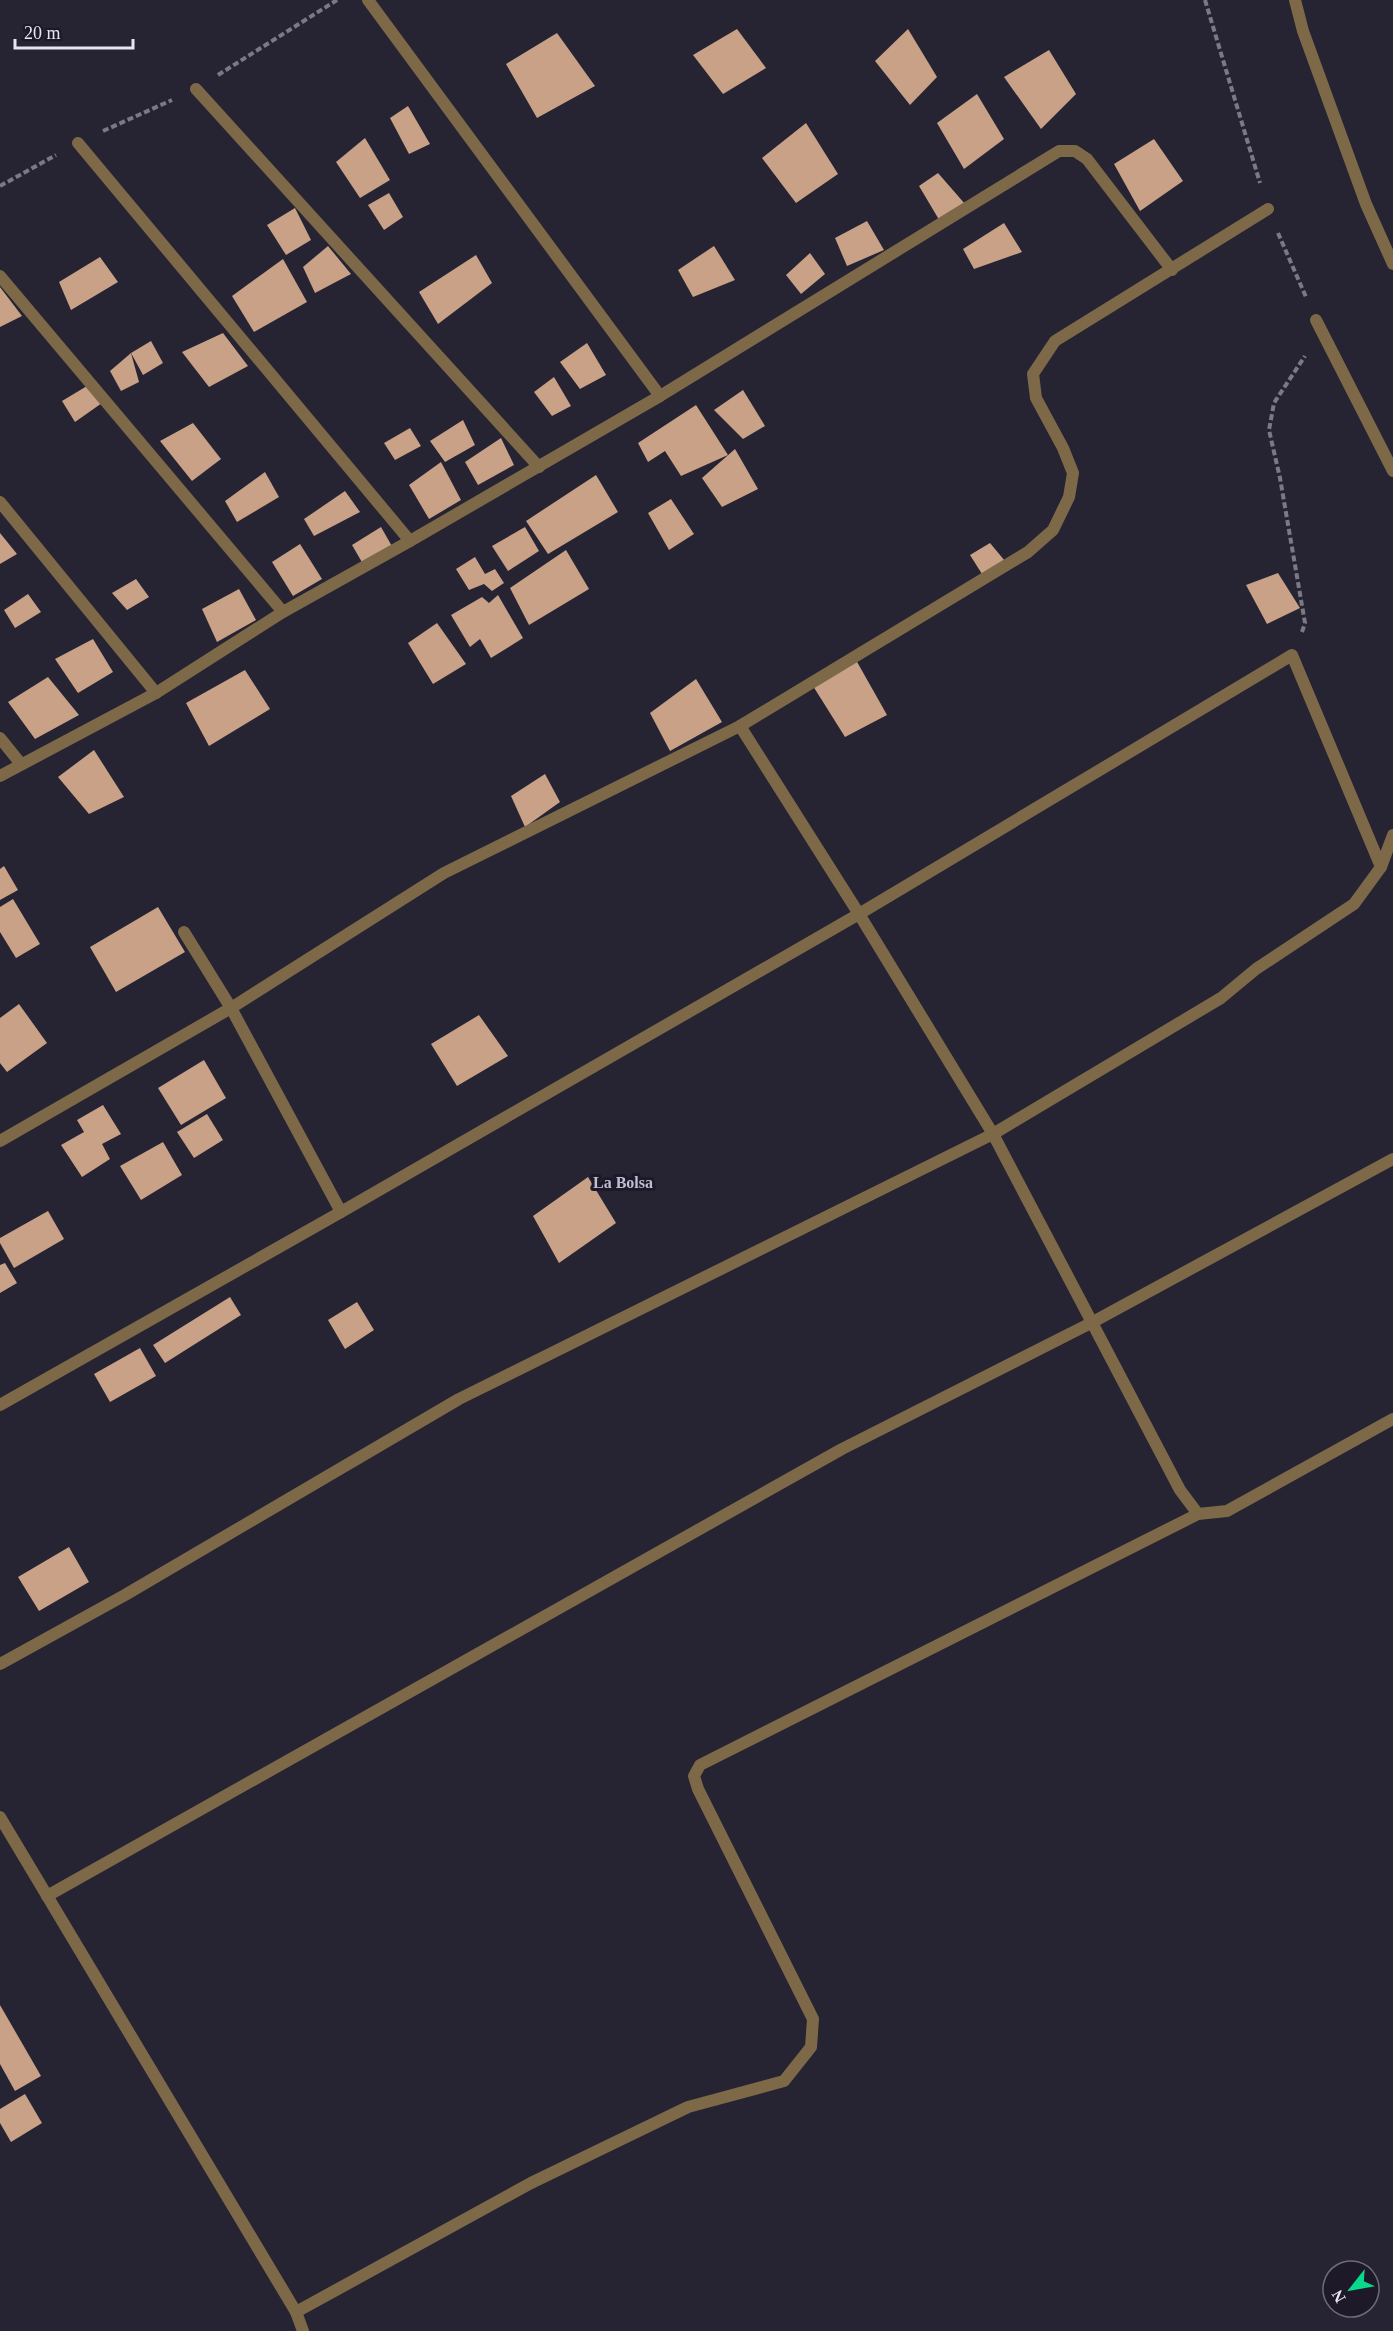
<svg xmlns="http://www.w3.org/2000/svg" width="1393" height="2331" font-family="Georgia,serif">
  <rect width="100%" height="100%" fill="#262333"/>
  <g fill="#c8a187">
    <polygon points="737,29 766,68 723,94 693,55"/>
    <polygon points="908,29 937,77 910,105 875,61"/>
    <polygon points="557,33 595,86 537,118 506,64"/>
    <polygon points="1049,50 1076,94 1041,129 1004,77"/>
    <polygon points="977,94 1004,139 964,169 937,123"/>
    <polygon points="408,106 430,144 409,154 390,118"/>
    <polygon points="806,123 838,174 796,203 762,158"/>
    <polygon points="365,138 390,180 360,198 336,162"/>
    <polygon points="1154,139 1183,181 1140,211 1114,164"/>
    <polygon points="938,173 965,204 941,223 919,186"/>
    <polygon points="389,193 403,217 384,230 368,205"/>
    <polygon points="295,208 311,240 286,255 267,225"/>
    <polygon points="867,221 884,250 847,266 835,238"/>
    <polygon points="1004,223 1022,252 974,269 963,249"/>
    <polygon points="328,246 351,274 315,293 303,267"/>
    <polygon points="714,246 735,280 693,297 678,270"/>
    <polygon points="810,253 825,274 801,294 786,275"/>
    <polygon points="476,255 492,283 438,324 419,292"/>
    <polygon points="100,257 118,282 71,310 59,282"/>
    <polygon points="283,259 307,302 254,332 232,296"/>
    <polygon points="0,287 22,316 0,327"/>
    <polygon points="223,333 248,366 209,387 182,352"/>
    <polygon points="151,341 163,363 143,375 131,353"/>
    <polygon points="587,343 606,375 580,389 560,362"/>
    <polygon points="131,353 139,382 121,391 110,371"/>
    <polygon points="554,377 571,406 552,416 534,392"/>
    <polygon points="87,386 102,403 75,422 62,401"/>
    <polygon points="743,390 765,426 743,439 714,410"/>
    <polygon points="696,405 728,455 681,476 665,451 648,462 638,443"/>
    <polygon points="463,420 475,445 445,462 430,441"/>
    <polygon points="193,423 221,459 192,481 160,441"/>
    <polygon points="410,428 421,446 395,460 384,443"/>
    <polygon points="501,438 514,465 478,485 465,462"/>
    <polygon points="735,449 758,489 722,507 702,478"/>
    <polygon points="441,462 461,500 429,519 409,485"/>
    <polygon points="265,472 279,497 237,522 225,501"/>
    <polygon points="596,475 618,512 548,554 526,521"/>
    <polygon points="345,491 360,512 314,536 304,519"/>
    <polygon points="671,499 694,534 669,550 648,513"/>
    <polygon points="381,527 393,548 363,564 352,545"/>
    <polygon points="525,527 539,551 508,571 492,546"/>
    <polygon points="0,533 17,554 0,564"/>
    <polygon points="990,543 1005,561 982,574 970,555"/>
    <polygon points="300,544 322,579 293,596 272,562"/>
    <polygon points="566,550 589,589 529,625 510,588"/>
    <polygon points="475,557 485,574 495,569 504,583 492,591 484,584 469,590 456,569"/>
    <polygon points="1278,573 1300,608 1267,624 1246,585"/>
    <polygon points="136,579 149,597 127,610 112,593"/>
    <polygon points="239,589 256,620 217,642 202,609"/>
    <polygon points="28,594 41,612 15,628 4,610"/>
    <polygon points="498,595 523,638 491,658 480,639 470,647 451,615 482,597 489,603"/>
    <polygon points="437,623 466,664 433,684 408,643"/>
    <polygon points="93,639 113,672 78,693 55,659"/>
    <polygon points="856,660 887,715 845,737 813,686"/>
    <polygon points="245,670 270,709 209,746 186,703"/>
    <polygon points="48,677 79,715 35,739 8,702"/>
    <polygon points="696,679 722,722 670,751 650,713"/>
    <polygon points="94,750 124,797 89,814 58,777"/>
    <polygon points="545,774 560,802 525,827 511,796"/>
    <polygon points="4,866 18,890 0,900 0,869"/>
    <polygon points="13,899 40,944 16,958 0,932 0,907"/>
    <polygon points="158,907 185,952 116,992 90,947"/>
    <polygon points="19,1004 47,1043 7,1072 0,1063 0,1018"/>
    <polygon points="479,1015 508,1056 457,1086 431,1044"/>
    <polygon points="204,1060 226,1098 181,1125 158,1088"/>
    <polygon points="103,1105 121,1134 102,1144 110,1159 82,1177 61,1145 84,1132 77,1120"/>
    <polygon points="207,1114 223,1140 194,1158 177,1132"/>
    <polygon points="163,1142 182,1175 141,1200 120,1166"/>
    <polygon points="588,1177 616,1223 559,1263 533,1216"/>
    <polygon points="48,1211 64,1239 14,1268 0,1243 0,1238"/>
    <polygon points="5,1263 17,1283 0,1293 0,1265"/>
    <polygon points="230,1297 241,1315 165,1363 153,1345"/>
    <polygon points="357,1302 374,1330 345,1349 328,1320"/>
    <polygon points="140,1348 156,1376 110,1402 94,1374"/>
    <polygon points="69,1547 89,1582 39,1611 18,1577"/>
    <polygon points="0,2005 41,2076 15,2091 0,2064"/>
    <polygon points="25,2094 42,2123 11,2142 0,2123 0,2109"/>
  </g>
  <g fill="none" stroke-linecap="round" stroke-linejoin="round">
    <g stroke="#7c7987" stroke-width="4" stroke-dasharray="6 3" stroke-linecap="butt">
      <polyline points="1205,0 1260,183"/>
      <polyline points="218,75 337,0"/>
      <polyline points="103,131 172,100"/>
      <polyline points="0,186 56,155"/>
      <polyline points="1278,233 1306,297"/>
      <polyline points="1302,632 1305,623 1280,478 1269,430 1274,403 1305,356"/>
    </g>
    <g stroke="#7d6948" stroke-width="12">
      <polyline points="368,0 660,396"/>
      <polyline points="1295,0 1303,31 1366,204 1393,264"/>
      <polyline points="196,89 539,467"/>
      <polyline points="78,143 410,541"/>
      <polyline points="0,276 283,612"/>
      <polyline points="1316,320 1393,471"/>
      <polyline points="0,502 156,693"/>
      <polyline points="740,726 859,914 993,1134 1221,998 1256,969 1354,904 1381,867 1393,835"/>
      <polyline points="0,738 21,764"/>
      <polyline points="0,776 156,693 283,612 410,541 660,396 1059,151 1075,151 1087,159 1172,270"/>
      <polyline points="184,932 231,1008 341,1212"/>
      <polyline points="0,1141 231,1008 444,873 740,726 1028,552 1053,530 1069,497 1073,473 1063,448 1036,398 1033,374 1055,341 1268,209"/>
      <polyline points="0,1405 341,1212 859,914 1292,655 1381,867"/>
      <polyline points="0,1664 125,1595 459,1399 993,1134 1180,1490 1198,1514 1227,1511 1393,1419"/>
      <polyline points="0,1817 296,2312 303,2331"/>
      <polyline points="47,1896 842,1449 1091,1323 1393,1159"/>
      <polyline points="296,2312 531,2183 688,2107 784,2081 811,2047 813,2019 698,1789 694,1776 700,1765 1198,1514"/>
    </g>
  </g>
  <g text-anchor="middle" stroke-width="6" stroke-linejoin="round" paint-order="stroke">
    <g font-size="16" font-weight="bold" fill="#c1bdd3" stroke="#1d1929">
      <text x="623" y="1188">La Bolsa</text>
    </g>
  </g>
  <g transform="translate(1351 2289) rotate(239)"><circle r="28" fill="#1d1929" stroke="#6e6b79" stroke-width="1.5"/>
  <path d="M0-4.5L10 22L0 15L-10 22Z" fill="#08d98b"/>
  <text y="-9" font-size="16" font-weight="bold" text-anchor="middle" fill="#e7e5f1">N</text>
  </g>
  <path d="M15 39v9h118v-9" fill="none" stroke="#e7e5f1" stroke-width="3"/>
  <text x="24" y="39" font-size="18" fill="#e7e5f1" stroke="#1d1929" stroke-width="4.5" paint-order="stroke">20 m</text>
</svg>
